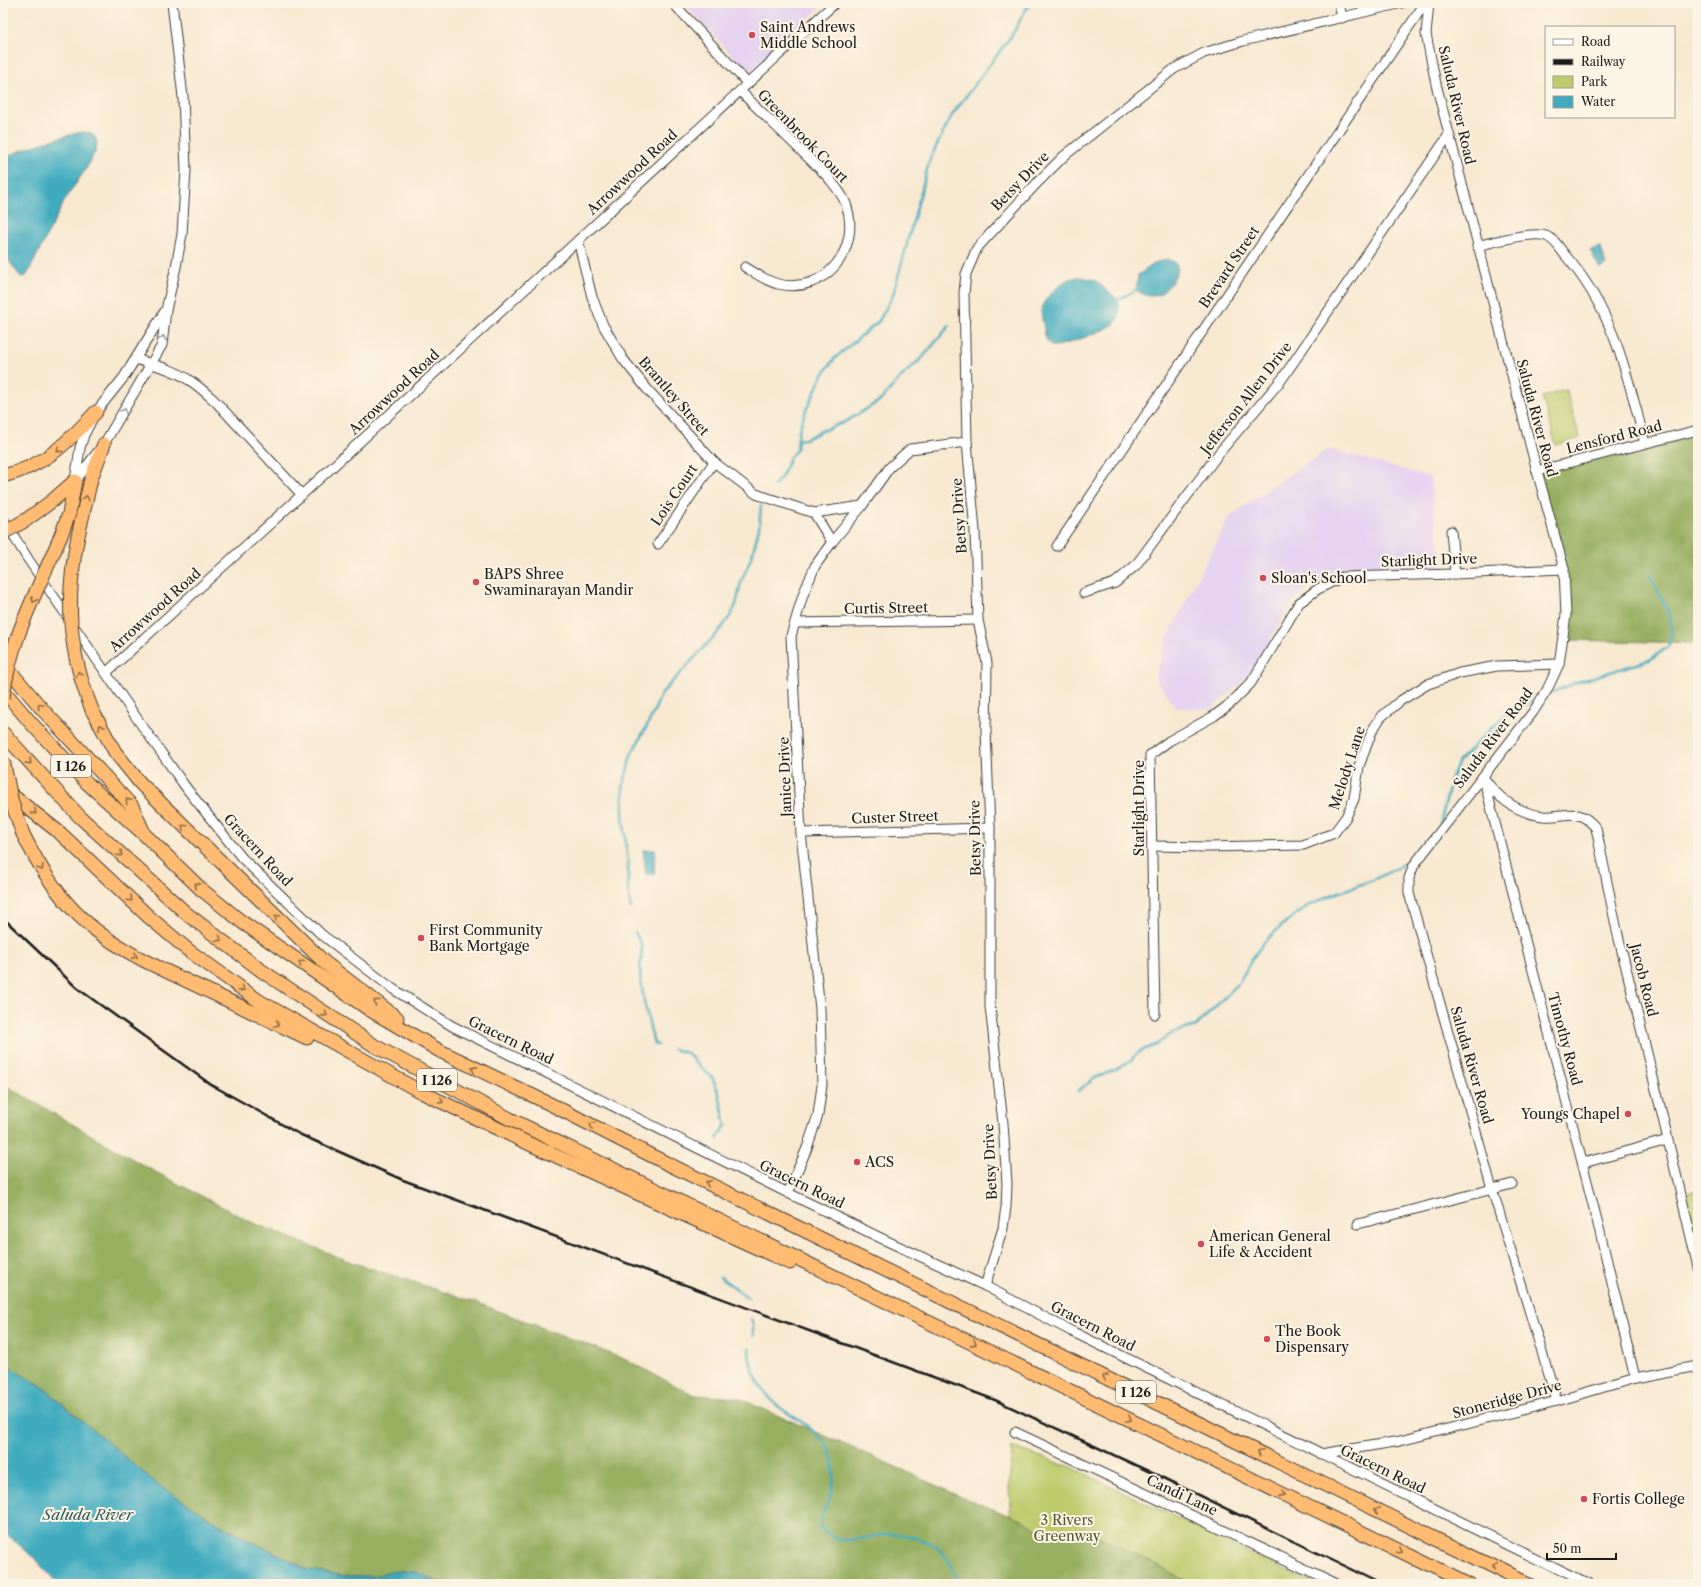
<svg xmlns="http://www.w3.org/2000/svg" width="1701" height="1587" font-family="'Libre Caslon Text',serif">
  <rect width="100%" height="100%" fill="#fcf5e5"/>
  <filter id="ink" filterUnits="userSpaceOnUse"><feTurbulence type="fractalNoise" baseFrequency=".025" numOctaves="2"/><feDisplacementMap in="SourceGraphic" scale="8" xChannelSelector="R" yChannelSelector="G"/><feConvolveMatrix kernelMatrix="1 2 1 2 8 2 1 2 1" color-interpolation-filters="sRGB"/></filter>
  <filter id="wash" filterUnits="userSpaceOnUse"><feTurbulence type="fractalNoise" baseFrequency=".012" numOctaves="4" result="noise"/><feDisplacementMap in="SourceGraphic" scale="16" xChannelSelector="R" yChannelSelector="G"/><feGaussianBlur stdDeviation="0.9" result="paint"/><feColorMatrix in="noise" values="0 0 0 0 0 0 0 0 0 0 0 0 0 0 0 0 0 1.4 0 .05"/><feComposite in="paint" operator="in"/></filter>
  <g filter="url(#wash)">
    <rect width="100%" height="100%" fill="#f8e8d0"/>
    <g fill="#e5d3f1">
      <polygon points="683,3 825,3 753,70 747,70 742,66"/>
      <polygon points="1329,449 1430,477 1442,570 1344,570 1312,585 1290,605 1250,675 1211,709 1176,708 1155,678 1167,638 1229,518 1272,486"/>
    </g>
    <g fill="#becb6d" stroke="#6d7444">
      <polygon points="1566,390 1580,438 1556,445 1542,397"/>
      <polygon points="1698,1190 1698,1246 1693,1247 1681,1195"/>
      <polygon points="1012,1447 1073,1468 1315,1584 897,1584 895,1580 891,1584 836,1584 1012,1537 1009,1487"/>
    </g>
    <g fill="#96af60" stroke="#59663e">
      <polygon points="1698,430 1698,643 1564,640 1566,592 1537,471"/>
      <polygon points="3,1084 148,1168 251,1222 351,1262 475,1302 624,1359 694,1395 738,1398 903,1470 961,1497 1024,1521 1047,1534 1094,1535 1141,1557 1191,1584 897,1584 895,1580 891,1584 441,1584 419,1573 400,1571 373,1576 343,1576 306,1569 288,1559 250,1541 220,1525 157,1484 40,1385 3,1364"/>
    </g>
    <g fill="#40abbf" stroke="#2e646e">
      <path d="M81 132 91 133 95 137 97 143 95 152 86 169 66 198 27 275 24 277 20 276 3 253V158C28 147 53 139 81 132Z"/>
      <polygon points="1601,247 1606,266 1600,269 1590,250"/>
      <path d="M1168 260 1175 262 1178 269C1175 279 1164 297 1151 296 1145 296 1141 293 1136 290L1138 275 1157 262Z"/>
      <path d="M1081 277 1095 280 1118 300C1120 308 1121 316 1115 323 1110 329 1064 346 1055 346 1053 347 1051 346 1050 344 1046 342 1044 332 1044 328 1043 322 1041 315 1041 310 1041 301 1062 282 1069 279 1073 278 1077 277 1081 277Z"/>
      <polygon points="643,850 655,850 654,874 646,874"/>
      <polygon points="3,1364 40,1385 157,1484 220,1525 250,1541 288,1559 306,1569 343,1576 373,1576 392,1572 408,1571 419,1573 441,1584 58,1584 33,1557 3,1531"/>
    </g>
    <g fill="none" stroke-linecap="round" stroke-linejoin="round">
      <g stroke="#40abbf" stroke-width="2.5">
        <polyline points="1118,300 1136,290"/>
        <polyline points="798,440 805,439 824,430 845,422 881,400 901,377 923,357 949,326"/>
        <polyline points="774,486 782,476 790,457 797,449 799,430 804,415 822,376 835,358 879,321 893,295 930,159 952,115 1012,35 1025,11 1031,3"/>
        <path d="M1553 692 1575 683 1649 660 1668 647C1680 617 1660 600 1649 573"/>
        <polyline points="1440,825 1451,780 1459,761 1504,716 1533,701"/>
        <polyline points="631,908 628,891 628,864 623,815 623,787 631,755 649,722 662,693 720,630 731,615 736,605 741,582 752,556 759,528 761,506"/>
        <polyline points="635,932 642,946 640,975 644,1001 654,1044 658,1045"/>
        <polyline points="673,1049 687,1053 713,1079 719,1094 726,1125 717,1139"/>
        <polyline points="1078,1091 1095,1078 1115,1070 1131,1060 1140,1051 1156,1045 1172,1033 1196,1026 1239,983 1252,959 1265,941 1286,922 1306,907 1334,894 1373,880 1399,867 1419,852"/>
        <polyline points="720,1277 748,1298"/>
        <polyline points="751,1319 753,1326 753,1336"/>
        <path d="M749 1348C749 1371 760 1390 778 1406 789 1415 803 1421 813 1431 820 1437 827 1443 830 1452 835 1467 835 1483 830 1497 825 1509 820 1516 821 1529 841 1549 864 1536 888 1534 904 1533 925 1539 937 1548 949 1557 954 1572 960 1584"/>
      </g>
    </g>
  </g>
  <g filter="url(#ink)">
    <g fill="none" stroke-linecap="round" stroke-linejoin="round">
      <defs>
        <g id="minor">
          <polyline points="673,3 748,84"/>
          <polyline points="1339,3 1342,18"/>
          <polyline points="1429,3 1426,34 1436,84 1537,471 1564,569 1566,615 1559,664 1547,690 1533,712 1414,865 1409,878 1409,893 1492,1189 1557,1401"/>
          <path d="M740 91 827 176C834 185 842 193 846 204 862 249 825 295 778 284 766 281 755 273 745 267"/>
          <polyline points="578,240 592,297 603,325 623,359 647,389 714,462 756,494 814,513 862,506"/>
          <path d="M1477 246C1494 242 1531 231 1546 236 1556 240 1559 248 1565 255 1614 311 1627 374 1645 443"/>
          <path d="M136 359C153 365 174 369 189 380 199 386 207 394 216 402L302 495"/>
          <polyline points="1537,471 1698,430"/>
          <polyline points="75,481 104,444 162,345 166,310 176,267 182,234 186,170 183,97 172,3"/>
          <polyline points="75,481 80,448 84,435 96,412 124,377 165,311"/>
          <polyline points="814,513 832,542"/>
          <polyline points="3,519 28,559 138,720 187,789 242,858 321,934 393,989 452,1026 788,1193 889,1242 985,1286 1071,1331 1588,1584"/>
          <polyline points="1451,531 1455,574"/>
          <polyline points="658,544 714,462"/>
          <polyline points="1057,546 1425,3"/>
          <polyline points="1084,593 1115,583 1136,565 1219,453 1282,379 1448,136"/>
          <polyline points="795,623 978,620"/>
          <polyline points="107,672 351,450 835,3"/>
          <polyline points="1483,776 1600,1232 1635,1378"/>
          <path d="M1486 781C1500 800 1519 813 1543 816 1568 818 1576 805 1596 828L1617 931 1661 1110 1698 1267"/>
          <polyline points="801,833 990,828"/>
          <polyline points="1152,846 1208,847 1303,845 1334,833 1346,817 1354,799 1359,766 1372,731 1381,717 1400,701 1428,684 1460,673 1497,666 1559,664"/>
          <polyline points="1155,1014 1150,755 1169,741 1214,716 1230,704 1251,683 1299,603 1318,589 1342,577 1455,574 1564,569"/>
          <polyline points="1583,1163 1668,1140"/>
          <polyline points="788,1193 807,1148 818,1115 822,1085 820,1009 801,833 791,636 803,595 815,566 832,542 862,506 890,467 910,449 967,442"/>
          <polyline points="1358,1224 1512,1184"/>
          <polyline points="985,1286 1003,1228 1006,1207 1007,1184 1003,1123 990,1006 990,828 986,731 987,663 978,620 975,531 967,442 964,293 966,274 977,248 1038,182 1064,156 1174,69 1204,53 1243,41 1402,3"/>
          <polyline points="1015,1432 1337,1584"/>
          <polyline points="1321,1454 1400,1441 1557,1401 1635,1378 1698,1366"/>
        </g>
        <g id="highway">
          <path d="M3 476C45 466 67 443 96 412"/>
          <polyline points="26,520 52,501 75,481"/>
          <polyline points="78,536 91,479 104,444"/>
          <polyline points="60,538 69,514 75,481"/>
          <polyline points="3,663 43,710 132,806 143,831"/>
          <polyline points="3,690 31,723 87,783 146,836 202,890 242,922 370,1010 440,1051 554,1106 658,1159 1528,1584"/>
          <polyline points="92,710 115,752 141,784 324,962 397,1018"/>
          <polyline points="3,733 80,817 187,914 262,971 375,1046 510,1119 1468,1584"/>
          <polyline points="4,789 60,833 149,917 188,950 259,1001 421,1092 534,1146 790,1263"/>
          <path d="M23 834C54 897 84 930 147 962L307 1038"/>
        </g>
      </defs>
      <use href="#minor" stroke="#3d3b37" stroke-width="11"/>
      <use href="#highway" stroke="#3d3b37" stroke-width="15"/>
      <use href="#minor" stroke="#fff" stroke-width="9"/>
      <use href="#highway" stroke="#ffbb71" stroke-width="13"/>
      <polyline stroke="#1c1c1c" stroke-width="2.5" points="3,918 77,988 210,1084 299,1134 403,1180 995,1400 1161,1477 1381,1584"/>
      <defs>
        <g id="highway-bridge">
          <polyline points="3,533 26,520"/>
          <path d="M78 536C65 601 68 649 92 710"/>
          <path d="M3 698C9 642 38 589 60 538"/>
          <polyline points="3,760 12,803 23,834"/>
        </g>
      </defs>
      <use href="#highway-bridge" stroke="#3d3b37" stroke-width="15" stroke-linecap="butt"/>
      <use href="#highway-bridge" stroke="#ffbb71" stroke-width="13"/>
    </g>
    <defs><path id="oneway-chevron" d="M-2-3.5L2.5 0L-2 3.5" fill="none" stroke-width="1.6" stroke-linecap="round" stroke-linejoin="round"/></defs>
    <g stroke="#999">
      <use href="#oneway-chevron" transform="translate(163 338) rotate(-79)"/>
      <use href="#oneway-chevron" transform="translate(124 411) rotate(-59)"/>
    </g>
    <g stroke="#8e6c46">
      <use href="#oneway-chevron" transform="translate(59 450) rotate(140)"/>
      <use href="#oneway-chevron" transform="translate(86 498) rotate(-76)"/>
      <use href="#oneway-chevron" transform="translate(34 600) rotate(113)"/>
      <use href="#oneway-chevron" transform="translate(79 674) rotate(-107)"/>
      <use href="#oneway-chevron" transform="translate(40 706) rotate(-131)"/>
      <use href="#oneway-chevron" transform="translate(101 727) rotate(-117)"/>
      <use href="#oneway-chevron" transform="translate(29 762) rotate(47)"/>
      <use href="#oneway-chevron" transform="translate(128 801) rotate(-131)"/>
      <use href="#oneway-chevron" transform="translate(34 812) rotate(40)"/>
      <use href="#oneway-chevron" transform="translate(184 827) rotate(-137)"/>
      <use href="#oneway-chevron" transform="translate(120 854) rotate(43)"/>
      <use href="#oneway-chevron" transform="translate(41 868) rotate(58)"/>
      <use href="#oneway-chevron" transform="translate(197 885) rotate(-137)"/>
      <use href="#oneway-chevron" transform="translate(130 899) rotate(43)"/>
      <use href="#oneway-chevron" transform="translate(277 917) rotate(-135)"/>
      <use href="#oneway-chevron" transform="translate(219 939) rotate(37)"/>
      <use href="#oneway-chevron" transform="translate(135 956) rotate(28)"/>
      <use href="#oneway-chevron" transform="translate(301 963) rotate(-145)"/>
      <use href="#oneway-chevron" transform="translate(242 989) rotate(35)"/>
      <use href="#oneway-chevron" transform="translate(376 1002) rotate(-143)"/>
      <use href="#oneway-chevron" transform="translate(325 1014) rotate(33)"/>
      <use href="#oneway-chevron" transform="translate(277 1024) rotate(25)"/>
      <use href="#oneway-chevron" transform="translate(474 1069) rotate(-153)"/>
      <use href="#oneway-chevron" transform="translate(441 1101) rotate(26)"/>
      <use href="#oneway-chevron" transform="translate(592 1125) rotate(-153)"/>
      <use href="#oneway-chevron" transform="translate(708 1183) rotate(-154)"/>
      <use href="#oneway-chevron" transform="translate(974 1343) rotate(26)"/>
      <use href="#oneway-chevron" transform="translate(1105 1377) rotate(-154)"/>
      <use href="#oneway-chevron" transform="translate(1129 1419) rotate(26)"/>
      <use href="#oneway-chevron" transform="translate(1260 1452) rotate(-154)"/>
      <use href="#oneway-chevron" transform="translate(1283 1494) rotate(26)"/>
      <use href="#oneway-chevron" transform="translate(1377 1510) rotate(-154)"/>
      <use href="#oneway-chevron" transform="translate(1400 1551) rotate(26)"/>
      <use href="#oneway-chevron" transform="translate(1493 1567) rotate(-154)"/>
    </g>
  </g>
  <g fill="#d1495b" stroke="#fcf5e5" stroke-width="1.5">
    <circle cx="752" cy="35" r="4"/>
    <circle cx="1263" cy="578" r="4"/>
    <circle cx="476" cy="582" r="4"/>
    <circle cx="421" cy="938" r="4"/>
    <circle cx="1628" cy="1114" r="4"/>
    <circle cx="857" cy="1162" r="4"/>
    <circle cx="1201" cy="1244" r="4"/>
    <circle cx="1267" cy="1339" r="4"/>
    <circle cx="1584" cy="1499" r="4"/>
  </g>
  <g text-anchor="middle" stroke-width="4" stroke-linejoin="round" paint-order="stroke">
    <g fill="#fcf5e5" stroke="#5f5d58" stroke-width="1">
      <rect x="51" y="755" width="40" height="22" rx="3"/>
      <rect x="417" y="1069" width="40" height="22" rx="3"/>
      <rect x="1116" y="1381" width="40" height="22" rx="3"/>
    </g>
    <g font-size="13" font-weight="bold" fill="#1c1c1c">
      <text x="71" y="771">I 126</text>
      <text x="437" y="1085">I 126</text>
      <text x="1136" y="1397">I 126</text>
    </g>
    <g font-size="14" fill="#1c1c1c" stroke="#fcf5e5" text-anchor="start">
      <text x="760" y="32">Saint Andrews<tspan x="760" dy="16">Middle School</tspan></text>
      <text x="484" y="579">BAPS Shree<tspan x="484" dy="16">Swaminarayan Mandir</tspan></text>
      <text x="1271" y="583">Sloan's School</text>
      <text x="429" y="935">First Community<tspan x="429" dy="16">Bank Mortgage</tspan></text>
      <text x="1620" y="1119" text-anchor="end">Youngs Chapel</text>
      <text x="865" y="1167">ACS</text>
      <text x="1209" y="1241">American General<tspan x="1209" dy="16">Life &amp; Accident</tspan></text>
      <text x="1275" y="1336">The Book<tspan x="1275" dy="16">Dispensary</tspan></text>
      <text x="1592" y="1504">Fortis College</text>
    </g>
    <g font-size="14" fill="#1c1c1c" stroke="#fcf5e5">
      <text transform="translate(1457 105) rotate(77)" y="5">Saluda River Road</text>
      <text transform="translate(803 136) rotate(46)" y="5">Greenbrook Court</text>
      <text transform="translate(632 172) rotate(-43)" y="5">Arrowwood Road</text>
      <text transform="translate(1020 181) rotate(-46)" y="5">Betsy Drive</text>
      <text transform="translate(1229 267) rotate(-56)" y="5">Brevard Street</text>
      <text transform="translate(394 392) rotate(-43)" y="5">Arrowwood Road</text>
      <text transform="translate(674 396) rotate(49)" y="5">Brantley Street</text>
      <text transform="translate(1246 398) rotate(-52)" y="5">Jefferson Allen Drive</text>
      <text transform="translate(1537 418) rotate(75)" y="5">Saluda River Road</text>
      <text transform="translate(1614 437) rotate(-14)" y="5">Lensford Road</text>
      <text transform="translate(674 495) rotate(-56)" y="5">Lois Court</text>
      <text transform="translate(959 516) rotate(-94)" y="5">Betsy Drive</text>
      <text transform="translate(1429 560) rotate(-2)" y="5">Starlight Drive</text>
      <text transform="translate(886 608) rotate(-1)" y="5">Curtis Street</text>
      <text transform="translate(155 610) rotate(-42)" y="5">Arrowwood Road</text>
      <text transform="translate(1493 738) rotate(-53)" y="5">Saluda River Road</text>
      <text transform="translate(1347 768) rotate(-72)" y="5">Melody Lane</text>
      <text transform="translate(785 777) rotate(-92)" y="5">Janice Drive</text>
      <text transform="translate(1139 808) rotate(-90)" y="5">Starlight Drive</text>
      <text transform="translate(895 817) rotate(-2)" y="5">Custer Street</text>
      <text transform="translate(975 838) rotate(-91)" y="5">Betsy Drive</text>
      <text transform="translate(258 850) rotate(47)" y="5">Gracern Road</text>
      <text transform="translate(1644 980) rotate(76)" y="5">Jacob Road</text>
      <text transform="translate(1565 1039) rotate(75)" y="5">Timothy Road</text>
      <text transform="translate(511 1040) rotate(26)" y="5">Gracern Road</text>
      <text transform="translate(1472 1065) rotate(74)" y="5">Saluda River Road</text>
      <text transform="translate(990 1162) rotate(-93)" y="5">Betsy Drive</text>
      <text transform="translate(802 1184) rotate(26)" y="5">Gracern Road</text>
      <text transform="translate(1093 1326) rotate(27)" y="5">Gracern Road</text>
      <text transform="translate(1507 1399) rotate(-15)" y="5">Stoneridge Drive</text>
      <text transform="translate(1383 1469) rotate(26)" y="5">Gracern Road</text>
      <text transform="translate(1182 1495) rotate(25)" y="5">Candi Lane</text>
    </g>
    <g font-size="14" fill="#555938" stroke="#fcf5e5">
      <text x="1067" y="1525">3 Rivers<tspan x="1067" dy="16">Greenway</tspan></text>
    </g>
    <g font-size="15" font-style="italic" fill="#2c5c65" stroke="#fcf5e5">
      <text x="88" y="1520">Saluda River</text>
    </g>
  </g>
  <rect width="1701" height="1587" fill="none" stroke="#fcf5e5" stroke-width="16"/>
  <rect x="1545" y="26" width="130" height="92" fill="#fcf5e5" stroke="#a29e95"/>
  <rect x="1553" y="39" width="20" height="6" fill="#ffffff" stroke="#a29e95"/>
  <text x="1581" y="46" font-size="12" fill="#1c1c1c">Road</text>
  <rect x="1553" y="59" width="20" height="6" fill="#1c1c1c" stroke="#a29e95"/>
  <text x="1581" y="66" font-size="12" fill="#1c1c1c">Railway</text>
  <rect x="1553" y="76" width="20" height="12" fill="#becb6d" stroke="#a29e95"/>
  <text x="1581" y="86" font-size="12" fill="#1c1c1c">Park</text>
  <rect x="1553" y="96" width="20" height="12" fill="#40abbf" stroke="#a29e95"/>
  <text x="1581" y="106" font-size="12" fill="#1c1c1c">Water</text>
  <path d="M1547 1553v6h69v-6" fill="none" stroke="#1c1c1c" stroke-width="2"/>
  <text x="1553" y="1553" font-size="12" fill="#1c1c1c" stroke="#fcf5e5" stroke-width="3" paint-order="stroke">50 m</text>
</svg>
